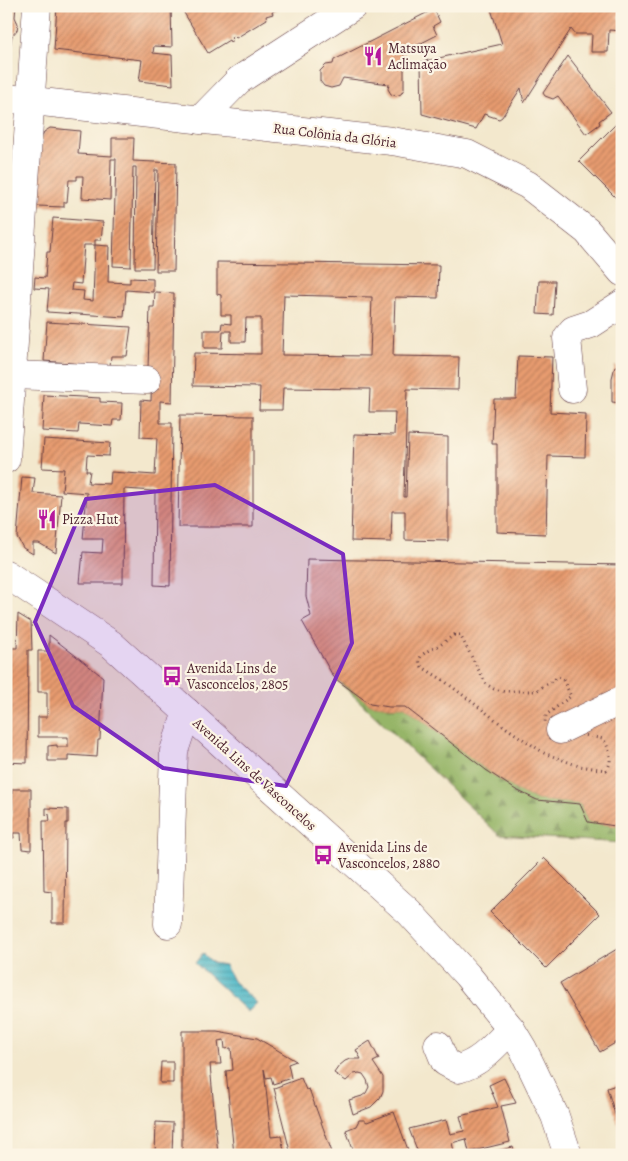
<svg xmlns="http://www.w3.org/2000/svg" width="628" height="1161" font-family="Alegreya,serif">
  <defs>
    <pattern id="forest-firs" width="22" height="20" patternUnits="userSpaceOnUse" patternTransform="scale(1.25)"><rect width="22" height="20" fill="#96b568"/><path d="M5 1l3.5 6h-7zM16 11l3.5 6h-7z" fill="#7c9356"/></pattern>
    <pattern id="water-rules" width="6" height="5" patternUnits="userSpaceOnUse" patternTransform="scale(1.25)"><rect width="6" height="5" fill="#4bb7c7"/><path d="M0 2.5h6" fill="none" stroke="#4094a2"/></pattern>
    <pattern id="building-hatch" width="6" height="6" patternUnits="userSpaceOnUse" patternTransform="scale(1.25)"><rect width="6" height="6" fill="#e79b6f"/><path d="M-1 1l2-2M0 6l6-6M5 7l2-2" fill="none" stroke="#bd7e5b"/></pattern>
  </defs>
  <rect width="100%" height="100%" fill="#fcf5e5"/>
  <filter id="ink" filterUnits="userSpaceOnUse"><feTurbulence type="fractalNoise" baseFrequency=".02" numOctaves="2"/><feDisplacementMap in="SourceGraphic" scale="10" xChannelSelector="R" yChannelSelector="G"/><feConvolveMatrix kernelMatrix="1 2 1 2 8 2 1 2 1" color-interpolation-filters="sRGB"/></filter>
  <filter id="wash" filterUnits="userSpaceOnUse"><feTurbulence type="fractalNoise" baseFrequency=".0096" numOctaves="4" result="noise"/><feDisplacementMap in="SourceGraphic" scale="20" xChannelSelector="R" yChannelSelector="G"/><feGaussianBlur stdDeviation="1.12" result="paint"/><feColorMatrix in="noise" values="0 0 0 0 0 0 0 0 0 0 0 0 0 0 0 0 0 1.4 0 .05"/><feComposite in="paint" operator="in"/></filter>
  <g filter="url(#wash)">
    <rect width="100%" height="100%" fill="#f3e8cd"/>
    <polygon fill="url(#forest-firs)" stroke="#706a4a" points="337,680 370,704 389,707 405,707 486,770 516,790 537,800 580,804 588,822 622,827 622,843 499,835"/>
    <polygon fill="url(#water-rules)" stroke="#4a6b79" points="203,953 213,963 225,965 233,981 257,1003 248,1012 195,963"/>
    <g id="blocks">
      <g fill="url(#building-hatch)" fill-rule="evenodd">
        <polygon points="6,6 16,6 15,17 18,24 17,30 12,36 9,54 6,54"/>
        <polygon points="57,6 171,6 172,47 154,46 153,53 172,55 173,85 139,81 142,60 54,50"/>
        <polygon points="180,6 281,6 272,12 273,14 266,16 267,19 236,38 234,36 231,38 233,40 230,42 229,40 208,53"/>
        <polygon points="490,6 622,6 622,13 617,18 622,19 622,31 609,30 608,52 591,52 592,34 575,34 571,29 524,103 521,88 502,117 499,119 484,114 476,129 422,114 421,62 502,44"/>
        <polygon points="434,9 440,22 433,26 437,35 404,52 404,89 401,94 396,96 391,94 388,89 389,84 343,78 339,86 331,88 324,86 320,81 320,71 326,65 333,64 334,60"/>
        <polygon points="568,56 611,112 599,121 600,124 586,134 558,96 553,99 545,96 543,93"/>
        <polygon points="622,118 622,201 620,202 579,161"/>
        <polygon points="50,128 80,131 78,154 112,156 112,138 134,138 133,161 176,163 174,271 156,271 158,170 155,170 153,268 135,268 136,167 133,167 131,267 113,266 116,159 111,159 110,200 82,198 83,176 77,176 77,180 69,180 67,202 64,202 64,207 37,206 41,138 44,132"/>
        <path d="M53 218 103 222 101 240H95V245L109 246 108 282 130 283V278L153 279V292L126 290 124 317 47 312 49 289 34 288 35 277 45 278 47 252H50ZM84 245H95L93 301 83 300 84 291 71 290 72 283 81 284Z"/>
        <path d="M217 262 439 265 438 298 395 297 393 356 459 357 458 390 407 389 404 497H406L408 435 448 437V541L405 540V511H392L391 542 351 541 354 434 394 435 395 412H369L370 389 283 388 282 410H259L260 387 193 386 194 353 261 354V318H246L245 342H231V331H223L222 348H204V330H221L222 323 231 324V315H221V295L217 294ZM284 295 372 297 370 356 282 355Z"/>
        <polygon points="539,281 555,281 553,315 537,314"/>
        <polygon points="155,292 174,293 172,402 160,401 160,423 172,423 170,586 154,585 155,491 124,489 123,583 80,583 83,552 102,553 103,539 83,539 87,493 62,491 64,469 42,468 44,439 110,443 109,456 87,455 86,471 90,471 88,483 110,484 111,472 155,475 157,438 140,437 141,400 151,401 152,369 148,368 150,307 154,307"/>
        <polygon points="47,322 131,327 127,356 111,356 110,366 44,361"/>
        <polygon points="518,356 552,357 550,412 586,414 585,457 548,456 546,534 497,532 497,444 492,444 494,399 516,399"/>
        <polygon points="615,366 622,367 621,403 612,402 612,378"/>
        <polygon points="44,395 100,398 100,402 122,403 121,420 113,420 112,426 79,424 78,433 42,431"/>
        <polygon points="180,415 253,416 253,527 178,527"/>
        <polygon points="22,477 35,478 33,493 61,495 56,553 39,543 33,543 33,554 23,548 17,537"/>
        <polygon points="307,559 622,565 622,827 588,822 580,804 537,800 516,790 486,770 405,707 389,707 370,704 337,680 333,676 302,621 311,616 306,596"/>
        <polygon points="18,614 31,622 32,650 28,650 27,763 6,762 6,709 8,709 8,698 6,698 6,677 10,677 9,666 6,666 6,648 17,648"/>
        <polygon points="49,635 103,677 100,740 98,740 97,757 68,755 68,761 48,761 48,746 57,745 57,747 68,747 68,737 38,737 38,717 47,717 47,692 38,692 38,651 49,651"/>
        <polygon points="12,789 31,789 31,850 22,849 21,833 13,833 14,838 6,838 6,817 12,817"/>
        <polygon points="46,808 68,809 68,823 66,823 65,923 52,923 52,892 44,891 43,821 50,821 49,814 46,815"/>
        <polygon points="544,858 600,914 546,968 490,912"/>
        <polygon points="622,946 622,1039 600,1052 560,983"/>
        <polygon points="182,1031 217,1031 257,1038 296,1061 288,1064 291,1078 273,1084 271,1077 266,1078 264,1069 271,1137 281,1136 285,1155 234,1155 226,1071 233,1070 231,1048 225,1049 224,1040 218,1041 221,1064 210,1064 218,1155 182,1155"/>
        <polygon points="370,1041 379,1059 373,1062 383,1077 383,1091 380,1098 371,1107 353,1114 349,1100 362,1096 366,1093 369,1087 367,1080 363,1074 359,1073 354,1074 346,1081 334,1073 339,1066 345,1061 350,1059 361,1059 356,1050"/>
        <polygon points="161,1062 173,1062 173,1083 160,1083"/>
        <polygon points="301,1078 306,1090 309,1089 333,1155 291,1155 274,1088"/>
        <polygon points="504,1078 516,1103 501,1106 510,1142 469,1152 466,1139 452,1143 455,1155 419,1155 409,1129 446,1120 450,1134 464,1131 460,1116 498,1107 489,1085"/>
        <polygon points="622,1083 622,1133 621,1134 607,1088"/>
        <polygon points="394,1112 410,1155 355,1155 346,1130 356,1126 359,1120 364,1120 367,1122"/>
        <polygon points="156,1122 173,1123 172,1155 155,1155"/>
        <polygon points="513,1147 515,1155 485,1155 485,1154"/>
      </g>
    </g>
  </g>
  <g filter="url(#ink)">
    <use href="#blocks" fill-opacity="0" stroke="#633d43" stroke-width="1"/>
    <g fill="none" stroke-linecap="round" stroke-linejoin="round">
      <defs>
        <g id="minor">
          <polyline points="6,98 392,141 467,154 528,185 587,231 622,272"/>
          <polyline points="200,120 239,80 353,6"/>
          <polyline points="12,375 147,380"/>
          <polyline points="572,389 567,338 573,330 591,324 622,304"/>
          <polyline points="6,459 37,6"/>
          <polyline points="6,574 111,644 409,912 467,975 511,1029 523,1049 555,1116 568,1155"/>
          <polyline points="560,730 622,700"/>
          <polyline points="168,924 174,751 187,712"/>
          <path d="M438 1045 445 1062 458 1069C481 1063 495 1045 511 1029"/>
        </g>
      </defs>
      <use href="#minor" stroke="#633d43" stroke-width="29"/>
      <path stroke="#633d43" stroke-width="3" stroke-dasharray="1 4" stroke-linecap="butt" d="M454 635H460L486 684 494 689 503 691H536L558 677 563 680 571 696 546 715 545 722 560 730 603 739C609 746 614 763 606 770L579 766 544 753 505 727 443 680 422 667C413 654 432 650 440 645 445 642 449 638 454 635Z"/>
      <use href="#minor" stroke="#fff" stroke-width="28"/>
    </g>
  </g>
  <path fill="#7b2cbf" fill-opacity="0.2" stroke="#7b2cbf" stroke-width="4" stroke-linejoin="round" d="M215 485 343 554 352 643 286 786 163 768 73 706 35 622 86 499Z"/>
  <defs>
    <symbol id="restaurant-bare" viewBox="-9 -9 18 18"><path d="M-5-6h1v4h1v-4h1v4h1v-4h1v5L-1.5 .5V6h-2V.5L-5-1ZM5-6V6H3V1.5H1.5Q1.5-4 5-6Z" fill="#b5179e" stroke="#fcf5e5" stroke-width="2.5" paint-order="stroke"/></symbol>
    <symbol id="bus-bare" viewBox="-9 -9 18 18"><path d="M-5-6H5V4H4V6H2V4H-2V6H-4V4H-5ZM-3.5-4V0h7V-4ZM-3.5 1.2v1.5H-2V1.2ZM2 1.2v1.5H3.5V1.2Z" fill="#b5179e" stroke="#fcf5e5" stroke-width="2.5" paint-order="stroke"/></symbol>
  </defs>
  <g fill-rule="evenodd">
    <use href="#restaurant-bare" x="359" y="42" width="28" height="28"/>
    <use href="#restaurant-bare" x="33" y="505" width="28" height="28"/>
    <use href="#bus-bare" x="158" y="662" width="28" height="28"/>
    <use href="#bus-bare" x="309" y="841" width="28" height="28"/>
  </g>
  <g text-anchor="middle" stroke-width="4.5" stroke-linejoin="round" paint-order="stroke">
    <g font-size="14" fill="#4a1f2b" stroke="#fcf5e5" text-anchor="start">
      <text x="388" y="53">Matsuya<tspan x="388" dy="16">Aclimação</tspan></text>
      <text x="62" y="524">Pizza Hut</text>
      <text x="187" y="673">Avenida Lins de<tspan x="187" dy="16">Vasconcelos, 2805</tspan></text>
      <text x="338" y="852">Avenida Lins de<tspan x="338" dy="16">Vasconcelos, 2880</tspan></text>
    </g>
    <g font-size="14" fill="#4a1f2b" stroke="#fcf5e5">
      <text transform="translate(335 135) rotate(7)" y="5">Rua Colônia da Glória</text>
      <text transform="translate(255 774) rotate(42)" y="5">Avenida Lins de Vasconcelos</text>
    </g>
  </g>
  <rect width="628" height="1161" fill="none" stroke="#fcf5e5" stroke-width="25"/>
</svg>
